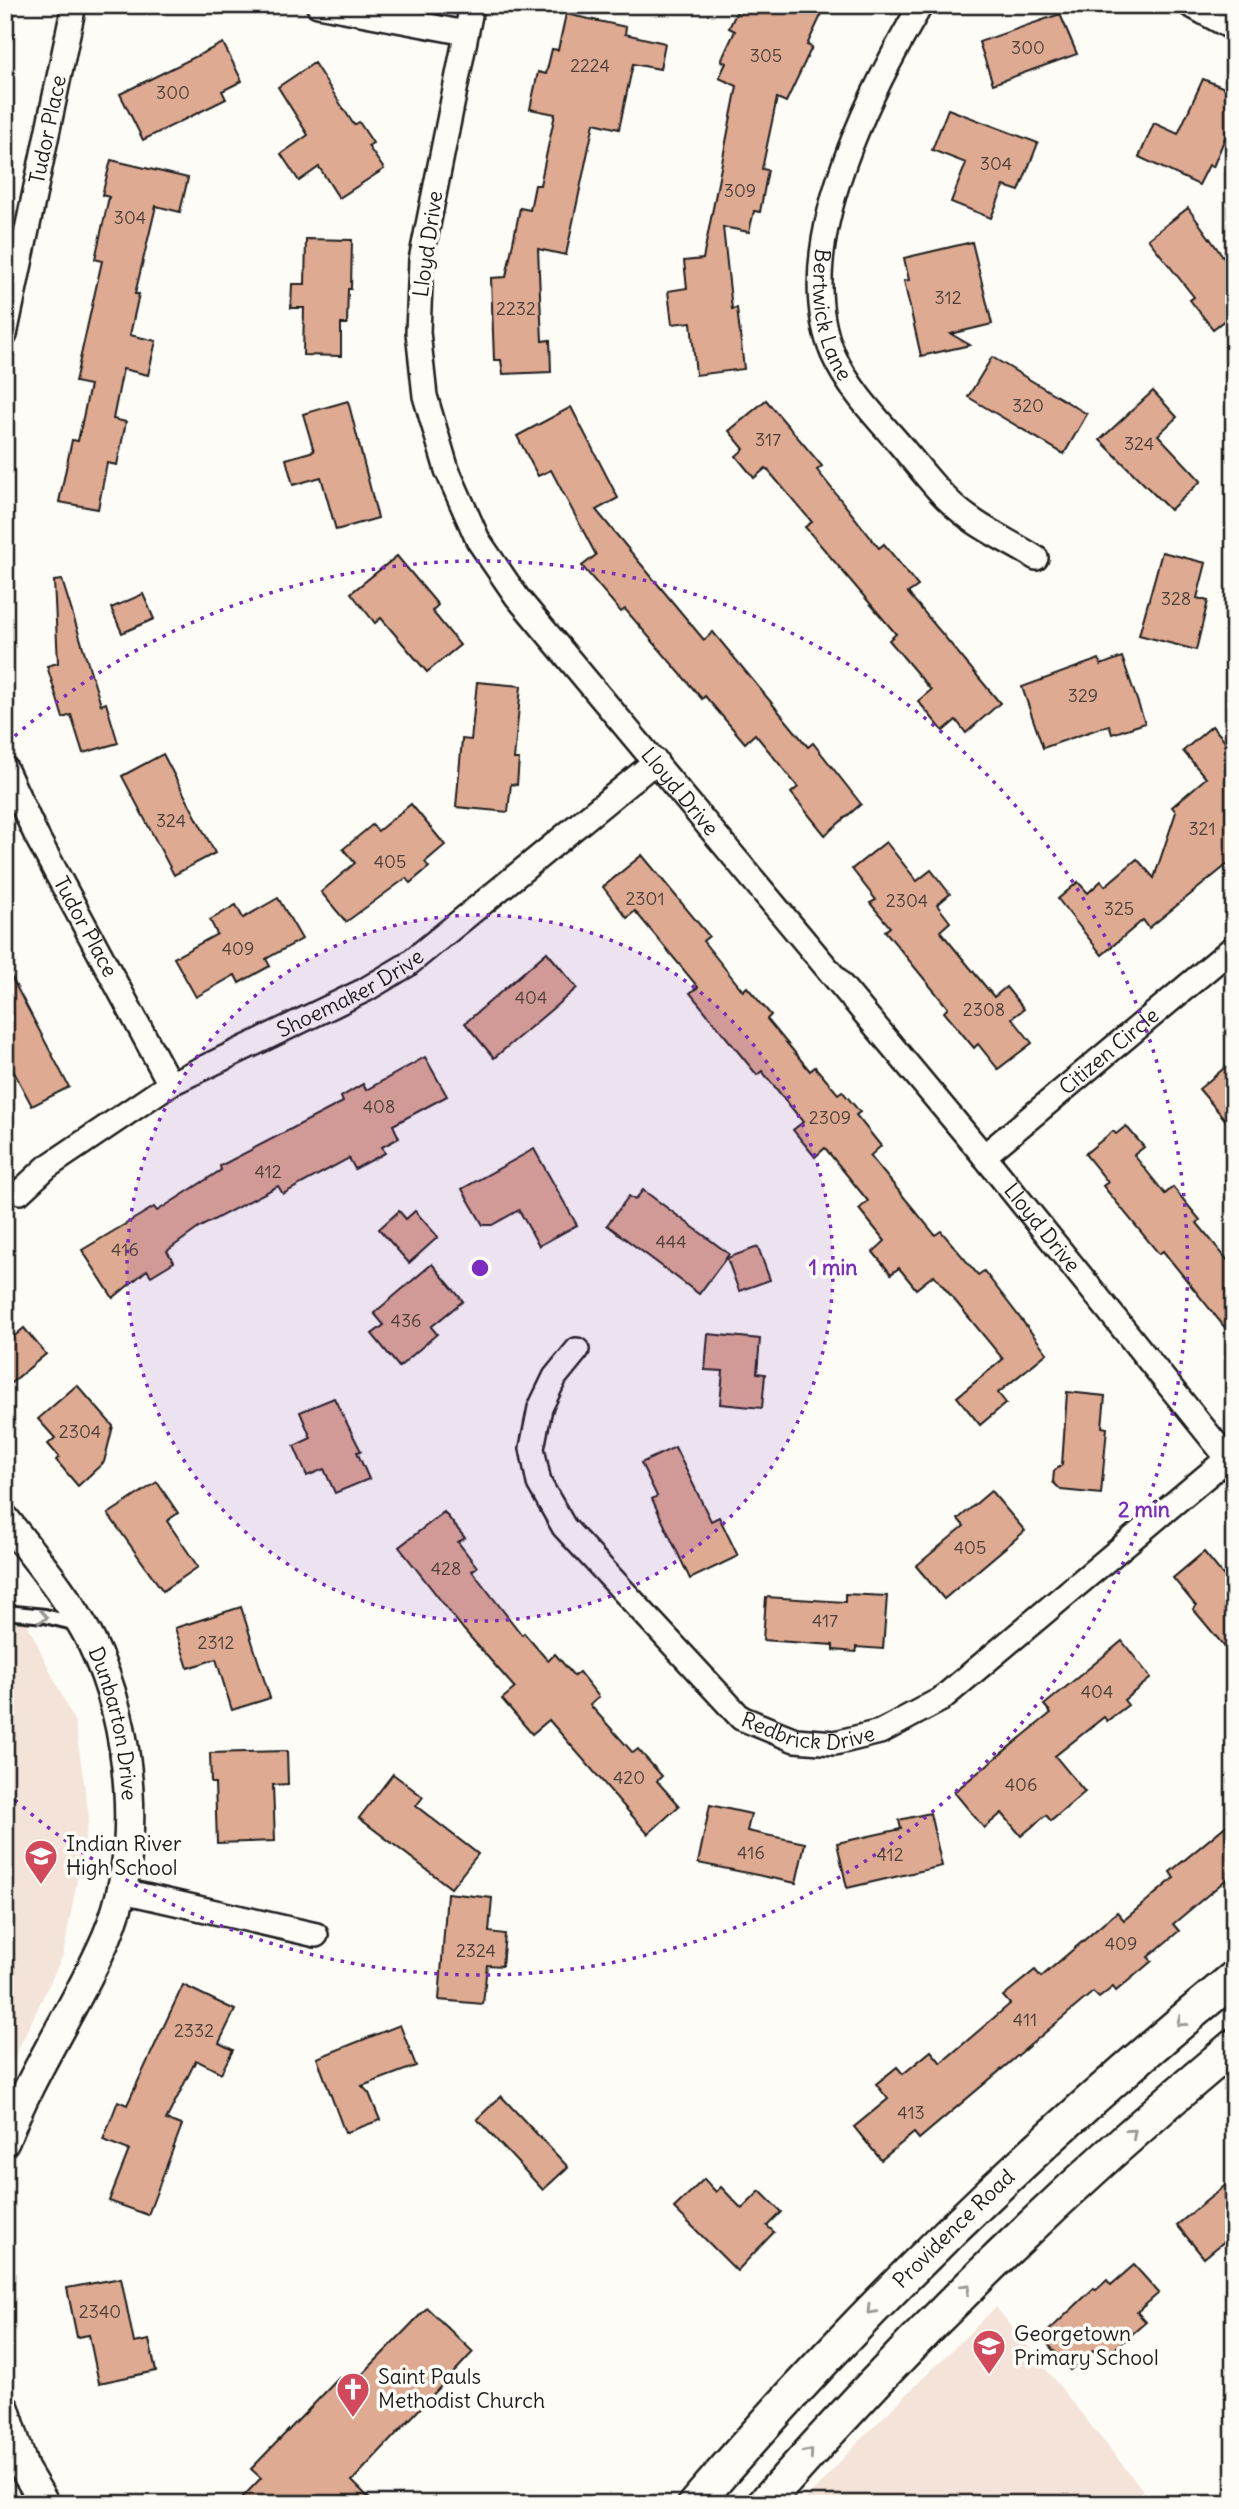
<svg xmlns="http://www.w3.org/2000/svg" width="1239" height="2509" font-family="Delius,sans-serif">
  <rect width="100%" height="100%" fill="#fdfcf7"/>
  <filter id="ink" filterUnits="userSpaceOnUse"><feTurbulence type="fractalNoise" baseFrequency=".0143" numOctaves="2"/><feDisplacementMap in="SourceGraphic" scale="14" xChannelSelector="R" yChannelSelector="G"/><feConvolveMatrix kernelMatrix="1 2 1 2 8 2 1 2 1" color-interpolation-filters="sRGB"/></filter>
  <g filter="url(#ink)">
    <g fill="#f4e3d9">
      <polygon points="5,1589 18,1604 75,1723 89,1817 63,1955 5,2077"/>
      <polygon points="996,2307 1154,2504 802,2504 856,2444"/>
    </g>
    <g fill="#deaa92" stroke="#1c1c1c" stroke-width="2">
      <polygon points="740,5 826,5 807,45 812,47 786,102 777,98 762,169 768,170 760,212 754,211 749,232 723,227 732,309 737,308 744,369 696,375 691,322 672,324 668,291 687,288 684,261 703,259 737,86 719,78 726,63 721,61 735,31 729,28"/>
      <polygon points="566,14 626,27 625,34 665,43 660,69 633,64 619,129 594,123 566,255 538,249 542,341 550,340 551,372 503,374 501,360 494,360 491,278 506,277 520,208 530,210 535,185 540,185 555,114 530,109 538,72 546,74 552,49 558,50"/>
      <polygon points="1060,14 1077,54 993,84 979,42"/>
      <polygon points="223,43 242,81 222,91 226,99 143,140 120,94"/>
      <polygon points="314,63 354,125 359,122 373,143 368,146 384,169 339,198 319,167 299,181 281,154 308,135 278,87"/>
      <polygon points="1203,79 1234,92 1234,116 1213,167 1209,165 1199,185 1139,157 1154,123 1178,134"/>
      <polygon points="948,109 1038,143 1019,191 1004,186 991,218 951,202 966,163 932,150"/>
      <polygon points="111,160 188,178 180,212 156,206 135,294 139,294 130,335 156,341 148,375 123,369 113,419 126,422 117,465 107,463 98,509 59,502 72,440 78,441 90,385 75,382 102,261 95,259 109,197 102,195"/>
      <polygon points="1188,208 1234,272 1234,313 1213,329 1190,300 1194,297 1148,239"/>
      <polygon points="306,239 352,240 351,289 348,289 347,324 341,324 341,356 303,355 304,308 291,308 292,284 305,284"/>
      <polygon points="972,242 992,324 951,334 970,345 921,356 904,281 909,280 904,258"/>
      <polygon points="992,357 1087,414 1064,454 968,397"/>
      <polygon points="1153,391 1177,417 1158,435 1201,481 1170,510 1100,440"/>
      <polygon points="766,400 822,466 817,470 879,548 884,544 918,586 908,593 1000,703 966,733 956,720 943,731 918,701 931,690 889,640 896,634 805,527 812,522 766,468 754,478 736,456 744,449 729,431"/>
      <polygon points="348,401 378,518 336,530 321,477 293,485 286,459 314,451 303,414"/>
      <polygon points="571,407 618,498 596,510 704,640 713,632 808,747 813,743 861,804 825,835 791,793 798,787 755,734 745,743 705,696 702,699 625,609 621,612 582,566 596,555 551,470 538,476 517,436"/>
      <polygon points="1162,552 1206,563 1197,598 1208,601 1196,650 1139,635"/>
      <polygon points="397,556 438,605 432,611 460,645 427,672 381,618 375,623 351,593"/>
      <polygon points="62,580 101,705 106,703 118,743 83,753 71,715 63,718 47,666 58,663 54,581"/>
      <polygon points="143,594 154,619 122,633 111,608"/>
      <polygon points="1122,657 1145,723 1112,734 1109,725 1043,748 1022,687 1099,659 1101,665"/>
      <polygon points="477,682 521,686 514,759 519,759 517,785 511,784 508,812 456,807 462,739 471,740"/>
      <polygon points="1212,726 1234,751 1234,859 1149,928 1143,920 1102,955 1058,899 1078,882 1088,893 1101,881 1105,886 1137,859 1154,878 1176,812 1172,807 1206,778 1183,751"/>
      <polygon points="163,754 215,853 174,875 122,776"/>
      <polygon points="411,804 445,845 425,862 429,867 410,883 406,878 346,922 321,892 355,863 343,849 372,825 378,831"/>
      <polygon points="886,842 917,881 931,870 950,894 937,905 950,922 940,931 994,997 1006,987 1024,1009 1012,1018 1032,1043 998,1069 978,1044 974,1048 944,1012 948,1008 885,931 890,927 870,903 876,900 852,869"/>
      <polygon points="642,855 709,936 703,941 743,991 747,987 771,1015 767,1019 810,1071 815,1067 838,1094 842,1091 860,1112 856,1115 881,1146 870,1156 935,1235 941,1231 978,1275 984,1271 1047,1353 998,1393 1006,1403 980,1425 957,1397 1003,1359 934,1275 916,1289 899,1268 891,1274 873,1252 885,1241 859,1209 868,1201 825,1148 815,1157 793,1130 803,1122 762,1071 757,1075 690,993 698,987 635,911 627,918 603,887"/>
      <polygon points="278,898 302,939 266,959 270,966 239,983 235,975 196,997 174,958 217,934 210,920 236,905 243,918"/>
      <polygon points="547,952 577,988 494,1058 465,1023"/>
      <polygon points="5,965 69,1087 32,1106 5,1055"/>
      <polygon points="425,1057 447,1096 393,1125 399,1138 382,1147 385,1153 355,1169 349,1158 283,1194 278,1186 200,1227 167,1251 174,1262 151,1276 147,1270 113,1298 82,1250 154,1207 157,1211 221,1170 220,1166 343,1102 341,1097 363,1084 366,1090"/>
      <polygon points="1234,1060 1234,1130 1199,1089"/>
      <polygon points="1126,1126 1144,1147 1134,1155 1165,1194 1173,1187 1200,1220 1197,1223 1234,1268 1234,1339 1163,1251 1159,1254 1103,1186 1108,1182 1085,1154 1113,1131 1116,1134"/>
      <polygon points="534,1149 577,1225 539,1246 519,1210 492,1225 483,1225 462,1189"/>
      <polygon points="643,1190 729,1254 699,1294 607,1225 629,1196 635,1200"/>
      <polygon points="399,1211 406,1219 415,1211 438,1237 409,1263 379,1229"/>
      <polygon points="758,1247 770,1280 739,1291 727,1258"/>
      <polygon points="432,1264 463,1301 431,1327 437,1334 399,1367 372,1334 384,1325 374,1313"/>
      <polygon points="24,1328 46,1354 5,1388 5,1344"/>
      <polygon points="708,1334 760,1339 757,1373 765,1374 762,1408 720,1404 723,1371 705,1370"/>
      <polygon points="77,1385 113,1426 104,1462 78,1486 56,1460 59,1457 48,1444 55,1438 38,1419"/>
      <polygon points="1067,1392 1105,1396 1102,1427 1107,1428 1101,1494 1061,1490 1053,1482 1054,1471 1062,1465"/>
      <polygon points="334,1398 361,1451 357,1452 369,1479 335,1493 324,1469 307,1476 294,1446 311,1438 300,1412"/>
      <polygon points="675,1447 711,1521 719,1517 738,1556 690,1579 652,1499 657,1496 641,1463"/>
      <polygon points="157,1482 178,1513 167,1521 198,1567 163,1591 108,1514"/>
      <polygon points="991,1491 1025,1531 944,1599 916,1566 964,1526 958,1519"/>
      <polygon points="444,1512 465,1538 458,1542 477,1567 472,1571 522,1635 524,1633 548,1661 555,1654 574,1676 579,1672 599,1697 590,1705 633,1753 638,1749 662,1776 657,1781 679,1806 648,1834 549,1720 532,1734 502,1699 515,1688 464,1630 399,1547"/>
      <polygon points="1204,1552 1234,1588 1234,1658 1193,1609 1196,1606 1173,1578"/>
      <polygon points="845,1594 887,1596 883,1649 856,1647 856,1652 833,1650 833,1645 763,1640 766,1597 845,1602"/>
      <polygon points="241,1607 270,1698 232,1710 216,1659 188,1668 175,1628"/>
      <polygon points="1122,1641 1151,1678 1124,1700 1128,1705 1107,1721 1104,1717 1055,1756 1085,1792 1051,1821 1046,1815 1021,1836 1002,1813 984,1828 954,1792 1051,1713 1044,1705"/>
      <polygon points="287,1751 288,1784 273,1785 275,1841 217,1843 215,1783 211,1783 210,1753"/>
      <polygon points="393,1774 423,1797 416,1806 478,1854 451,1888 359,1818"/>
      <polygon points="710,1805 751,1814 747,1831 805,1843 796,1883 698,1863"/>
      <polygon points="930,1813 942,1866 847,1888 837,1843 901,1829 899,1820"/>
      <polygon points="1234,1819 1234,1873 1173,1924 1179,1931 1148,1957 1152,1961 1116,1991 1113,1987 1099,1998 1093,1992 919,2139 914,2133 881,2160 854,2127 888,2099 876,2084 897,2067 903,2074 931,2051 941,2063 1010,2004 1003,1996 1035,1970 1041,1977 1117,1912 1124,1920 1174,1878 1170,1872"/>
      <polygon points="447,1893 492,1898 489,1932 505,1934 502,1966 487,1965 483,2004 439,2000"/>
      <polygon points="183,1985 235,2010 219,2043 233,2050 221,2073 196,2060 166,2120 182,2125 148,2215 109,2201 129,2150 103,2140 118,2101 127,2105"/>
      <polygon points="400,2025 416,2066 362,2086 369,2093 380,2120 345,2133 317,2058"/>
      <polygon points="501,2096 568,2167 543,2190 477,2119"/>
      <polygon points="1234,2178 1234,2240 1226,2240 1204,2258 1177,2225"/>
      <polygon points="704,2179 716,2192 721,2187 742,2209 760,2191 781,2212 767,2226 774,2232 737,2271 674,2208"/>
      <polygon points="1134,2265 1159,2293 1137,2312 1146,2322 1102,2360 1093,2350 1070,2370 1042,2337 1094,2288 1096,2290 1107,2280 1111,2285"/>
      <polygon points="121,2278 134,2343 149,2340 156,2371 99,2383 89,2335 77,2337 67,2288"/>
      <polygon points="427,2308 473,2352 352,2481 375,2504 236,2504 261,2478 251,2469 339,2378 349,2388"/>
    </g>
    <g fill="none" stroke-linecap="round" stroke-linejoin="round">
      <defs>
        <polyline id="service" points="5,1612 45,1616 77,1624"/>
        <g id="minor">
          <polyline points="318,5 466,33"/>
          <path id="s1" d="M472 5 421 260 418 332 425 396 447 470 478 540 517 597 984 1156 1234 1466"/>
          <path id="s2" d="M921 5C868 95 789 250 833 354 847 386 873 414 896 440 916 463 942 499 968 517 989 533 1014 544 1036 558"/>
          <polyline points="1190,5 1234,29"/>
          <path id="s3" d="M5 335 74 5"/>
          <path id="s4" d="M5 768 37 837 170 1084"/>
          <path id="s5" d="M984 1156 1234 947"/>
          <path id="s6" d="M20 1192 47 1167 170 1084 365 990 407 965 656 761"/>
          <path id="s7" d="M577 1350 555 1377 540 1408 532 1448 539 1483 564 1527 741 1718 795 1740 835 1743 880 1732 940 1700 1234 1453"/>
          <polyline points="123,1891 316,1935"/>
        </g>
        <g id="tertiary">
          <path id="s8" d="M5 1519C35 1558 69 1597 91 1641 132 1726 144 1849 107 1936 77 2006 32 2070 5 2141"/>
          <polyline points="5,2409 24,2469 45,2504"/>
        </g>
        <g id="secondary">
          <path id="s9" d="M695 2504C859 2312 1039 2138 1234 1978"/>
          <path d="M764 2504C909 2339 1065 2187 1234 2046"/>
        </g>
      </defs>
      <use href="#service" stroke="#1c1c1c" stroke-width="18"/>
      <use href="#minor" stroke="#1c1c1c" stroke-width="28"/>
      <use href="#tertiary" stroke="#1c1c1c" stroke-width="33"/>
      <use href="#secondary" stroke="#1c1c1c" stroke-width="38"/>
      <use href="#service" stroke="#fdfcf7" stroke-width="12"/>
      <use href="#minor" stroke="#fdfcf7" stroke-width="23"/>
      <use href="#tertiary" stroke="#fdfcf7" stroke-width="28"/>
      <use href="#secondary" stroke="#fdfcf7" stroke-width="33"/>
    </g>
    <defs><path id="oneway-chevron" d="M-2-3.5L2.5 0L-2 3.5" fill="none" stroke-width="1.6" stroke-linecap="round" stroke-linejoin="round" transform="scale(1.75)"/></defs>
    <g stroke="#989794">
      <use href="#oneway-chevron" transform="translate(43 1617) rotate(9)"/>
      <use href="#oneway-chevron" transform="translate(1181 2022) rotate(140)"/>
      <use href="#oneway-chevron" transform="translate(1132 2133) rotate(-41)"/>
      <use href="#oneway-chevron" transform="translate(966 2288) rotate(-44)"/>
      <use href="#oneway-chevron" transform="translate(871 2310) rotate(134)"/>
      <use href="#oneway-chevron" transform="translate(809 2453) rotate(-48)"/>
    </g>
  </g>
  <circle cx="480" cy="1268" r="353" fill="#7b2cbf" fill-opacity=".12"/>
  <g fill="none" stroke="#7b2cbf" stroke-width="3.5" stroke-dasharray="3.5 7">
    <circle cx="480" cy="1268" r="353"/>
    <path d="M7 743A707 707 0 1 1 7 1793"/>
  </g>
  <defs>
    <symbol id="school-pin" viewBox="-11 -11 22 30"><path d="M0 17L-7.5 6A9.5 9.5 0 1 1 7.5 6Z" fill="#d1495b" stroke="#fdfcf7"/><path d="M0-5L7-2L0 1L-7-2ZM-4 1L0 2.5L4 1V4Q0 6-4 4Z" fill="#fff"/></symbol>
    <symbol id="church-pin" viewBox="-11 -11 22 30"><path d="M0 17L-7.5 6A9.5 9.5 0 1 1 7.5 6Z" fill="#d1495b" stroke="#fdfcf7"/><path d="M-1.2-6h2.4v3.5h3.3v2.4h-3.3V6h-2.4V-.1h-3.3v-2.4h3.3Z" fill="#fff"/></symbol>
  </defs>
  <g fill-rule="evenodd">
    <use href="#school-pin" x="22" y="1837" width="38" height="52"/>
    <use href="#school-pin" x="970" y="2327" width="38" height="52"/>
    <use href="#church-pin" x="334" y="2370" width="38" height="52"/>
  </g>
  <g text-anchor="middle" stroke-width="7" stroke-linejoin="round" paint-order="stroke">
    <g font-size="18" fill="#4c403a">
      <text x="1028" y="54">300</text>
      <text x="766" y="62">305</text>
      <text x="590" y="72">2224</text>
      <text x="173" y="99">300</text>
      <text x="996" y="170">304</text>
      <text x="740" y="197">309</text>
      <text x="130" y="224">304</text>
      <text x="948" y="304">312</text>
      <text x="516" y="315">2232</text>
      <text x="1028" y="412">320</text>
      <text x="768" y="446">317</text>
      <text x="1139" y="450">324</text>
      <text x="1176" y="605">328</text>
      <text x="1083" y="702">329</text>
      <text x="171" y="827">324</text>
      <text x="1202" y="835">321</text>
      <text x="390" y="868">405</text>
      <text x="645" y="905">2301</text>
      <text x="907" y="907">2304</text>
      <text x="1119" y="915">325</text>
      <text x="238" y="955">409</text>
      <text x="531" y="1004">404</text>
      <text x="984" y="1016">2308</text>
      <text x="379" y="1113">408</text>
      <text x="830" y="1124">2309</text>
      <text x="268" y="1178">412</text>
      <text x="671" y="1248">444</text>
      <text x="125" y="1256">416</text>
      <text x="406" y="1327">436</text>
      <text x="80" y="1438">2304</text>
      <text x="970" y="1554">405</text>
      <text x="446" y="1575">428</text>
      <text x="825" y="1627">417</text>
      <text x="216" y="1649">2312</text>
      <text x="1097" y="1698">404</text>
      <text x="629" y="1784">420</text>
      <text x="1021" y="1791">406</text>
      <text x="751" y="1859">416</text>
      <text x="890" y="1861">412</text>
      <text x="1121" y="1950">409</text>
      <text x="476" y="1957">2324</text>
      <text x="1025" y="2026">411</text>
      <text x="194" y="2037">2332</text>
      <text x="911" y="2119">413</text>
      <text x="100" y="2318">2340</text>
    </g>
    <g font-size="21" fill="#1c1c1c" stroke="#fdfcf7">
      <text dy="7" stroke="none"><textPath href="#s3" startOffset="210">Tudor Place</textPath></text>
      <text transform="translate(428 244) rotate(-82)" y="7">Lloyd Drive</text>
      <text dy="7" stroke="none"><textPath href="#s2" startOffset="332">Bertwick Lane</textPath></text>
      <text dy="7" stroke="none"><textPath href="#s1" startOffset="873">Lloyd Drive</textPath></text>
      <text dy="7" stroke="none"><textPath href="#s4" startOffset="178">Tudor Place</textPath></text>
      <text dy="7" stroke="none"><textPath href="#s6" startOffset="387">Shoemaker Drive</textPath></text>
      <text dy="7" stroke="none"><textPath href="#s5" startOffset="163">Citizen Circle</textPath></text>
      <text dy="7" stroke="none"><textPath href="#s1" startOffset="1440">Lloyd Drive</textPath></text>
      <text dy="7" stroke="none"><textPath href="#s7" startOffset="527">Redbrick Drive</textPath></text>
      <text dy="7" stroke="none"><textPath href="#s8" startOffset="236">Dunbarton Drive</textPath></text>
      <text dy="7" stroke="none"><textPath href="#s9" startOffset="378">Providence Road</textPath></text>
    </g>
    <g font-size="21" fill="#1c1c1c" stroke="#fdfcf7" text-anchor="start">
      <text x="66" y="1851">Indian River<tspan x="66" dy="24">High School</tspan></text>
      <text x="1014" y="2341">Georgetown<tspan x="1014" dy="24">Primary School</tspan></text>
      <text x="378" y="2384">Saint Pauls<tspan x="378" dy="24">Methodist Church</tspan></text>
    </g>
  </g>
  <circle cx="480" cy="1268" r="10" fill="#7b2cbf" stroke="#fdfcf7" stroke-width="3.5"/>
  <g font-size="21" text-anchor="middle" font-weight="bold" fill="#7b2cbf" stroke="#fdfcf7" stroke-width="7" stroke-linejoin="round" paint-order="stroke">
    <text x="833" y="1275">1 min</text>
    <text x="1144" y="1517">2 min</text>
  </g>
  <rect width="1239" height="2509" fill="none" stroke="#fdfcf7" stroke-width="28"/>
  <rect x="14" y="14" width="1211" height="2481" fill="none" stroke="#1c1c1c" stroke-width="2.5" filter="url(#ink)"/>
</svg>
